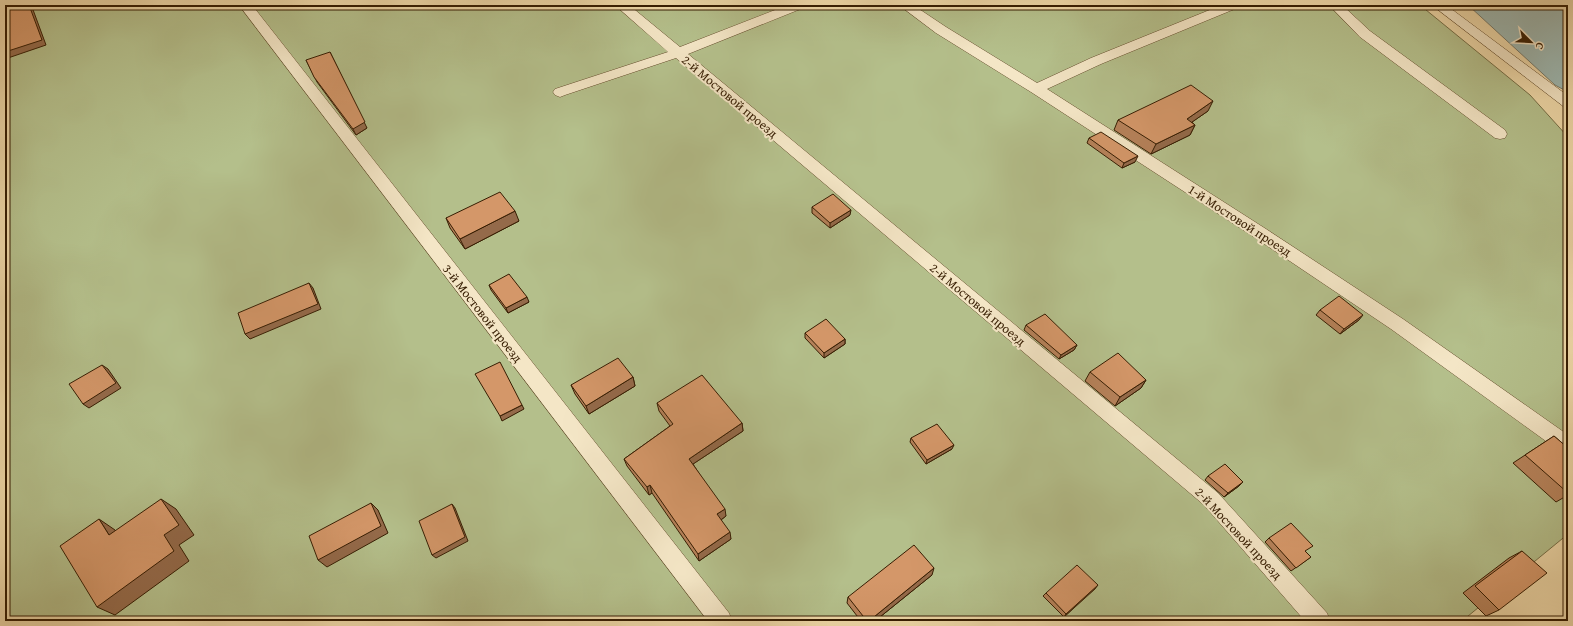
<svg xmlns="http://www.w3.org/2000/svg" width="1573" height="626" font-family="'Gentium Book Plus',serif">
  <rect width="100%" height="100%" fill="#eed8a8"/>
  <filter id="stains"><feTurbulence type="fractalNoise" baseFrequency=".005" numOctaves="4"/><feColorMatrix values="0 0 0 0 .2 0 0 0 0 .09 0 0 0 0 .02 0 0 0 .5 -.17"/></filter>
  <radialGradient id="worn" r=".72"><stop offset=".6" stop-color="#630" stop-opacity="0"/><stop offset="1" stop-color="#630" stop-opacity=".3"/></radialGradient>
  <polygon fill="#b4bf8b" stroke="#756e46" points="5,5 1420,5 1530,95 1568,137 1568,534 1462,621 5,621"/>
  <polygon fill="#9db8b2" stroke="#747a6c" points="1468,5 1568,5 1568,92 1555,85"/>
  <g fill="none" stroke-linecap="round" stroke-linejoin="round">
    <defs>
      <g id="service">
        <polygon points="239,5 252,5 729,613 732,621 708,621"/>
        <polygon points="615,5 629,5 680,47 788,5 805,5 803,8 688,54 1218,493 1327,613 1330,621 1305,621 1204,505 676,58 565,95 560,97 555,95 553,92 555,89 668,52"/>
        <polygon points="899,5 913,5 946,27 1037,83 1091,58 1222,5 1239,5 1237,8 1101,64 1047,89 1266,229 1403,319 1568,435 1568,454 1561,452 1391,329 1254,237 1031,92 936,33"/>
        <polygon points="1329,5 1342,5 1370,31 1505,130 1507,134 1505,138 1500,139 1495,138 1360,37"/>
        <polygon points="1432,5 1446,5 1568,96 1568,108 1563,106"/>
      </g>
    </defs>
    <use href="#service" stroke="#644c2c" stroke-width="1"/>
    <use href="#service" fill="#f4e6c6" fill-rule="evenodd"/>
  </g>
  <g fill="#b6825a" stroke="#361d02">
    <polygon points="306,60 367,128 356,135 317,82"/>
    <polygon points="1208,111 1192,122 1195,125 1190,135 1151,154 1114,130 1118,120"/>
    <polygon points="1089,138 1135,162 1122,168 1087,143"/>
    <polygon points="812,207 850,215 830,228 812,213"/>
    <polygon points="446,218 519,221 465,249 450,228"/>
    <polygon points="489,285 529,302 508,313 491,290"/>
    <polygon points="1320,310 1359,320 1340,334 1316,315"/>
    <polygon points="1026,325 1077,345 1074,350 1059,359 1024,330"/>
    <polygon points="805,333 845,339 845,344 824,358 805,338"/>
    <polygon points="1090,372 1146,380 1141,388 1115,406 1085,381"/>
    <polygon points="633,377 635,386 589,414 575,394 571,385"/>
    <polygon points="657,403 742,423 743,431 693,464 726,516 721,520 731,539 699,561 652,493 649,495 627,466 624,459 670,426 659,411"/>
    <polygon points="1554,436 1568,448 1568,495 1556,502 1513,463"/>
    <polygon points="911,438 952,449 926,464 910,442"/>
    <polygon points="1208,476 1239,486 1224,497 1205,480"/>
    <polygon points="1269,538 1305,552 1311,557 1291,571 1265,542"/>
    <polygon points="1522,551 1499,610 1486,616 1463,593 1509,558"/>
    <polygon points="932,575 875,621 861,621 847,603 848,597"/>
    <polygon points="1098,585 1064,617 1043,596 1046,593"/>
  </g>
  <g fill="#946a4a" stroke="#361d02">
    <polygon points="29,5 30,5 32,7 46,45 5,59 5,52"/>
    <polygon points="330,52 367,128 356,135 353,129"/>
    <polygon points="1213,101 1208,111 1182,129 1187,119"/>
    <polygon points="1195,125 1190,135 1151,154 1156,144"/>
    <polygon points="1138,156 1135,162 1122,168 1124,163"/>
    <polygon points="851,210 850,215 830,228 830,223"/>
    <polygon points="515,211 519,221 465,249 460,239"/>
    <polygon points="309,283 313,288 321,309 250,339 245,334"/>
    <polygon points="527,297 529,302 508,313 506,308"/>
    <polygon points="1363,315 1359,320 1340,334 1344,329"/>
    <polygon points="845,339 845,344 824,358 824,353"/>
    <polygon points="1077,345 1074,350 1059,359 1061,355"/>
    <polygon points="102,365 108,369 121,388 89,408 83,404"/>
    <polygon points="633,377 635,386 589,414 586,406"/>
    <polygon points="1146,380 1141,388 1115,406 1120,397"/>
    <polygon points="522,405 524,409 502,421 500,416"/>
    <polygon points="742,423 743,431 690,466 689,459"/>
    <polygon points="954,445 952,449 926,464 927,460"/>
    <polygon points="1243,482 1239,486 1224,497 1228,493"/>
    <polygon points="650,485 652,493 649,495 647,487"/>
    <polygon points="161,499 176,509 194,535 179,545 189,561 115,615 97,607 164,535"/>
    <polygon points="371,503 378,510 388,533 327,567 318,560"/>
    <polygon points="452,504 455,508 468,541 436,558 432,555"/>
    <polygon points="725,509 726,516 718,522 717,514"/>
    <polygon points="99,519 115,530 125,545 109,535"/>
    <polygon points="730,532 731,539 699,561 698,554"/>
    <polygon points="934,568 932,575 875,621 869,621"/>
    <polygon points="1098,585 1095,589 1064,617 1066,614"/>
  </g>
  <g fill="#d49769" stroke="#361d02">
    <polygon points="18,5 29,5 42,40 5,52 5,10"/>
    <polygon points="330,52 365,122 353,129 314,77 306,60"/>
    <polygon points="1191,85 1213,101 1187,119 1195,125 1156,144 1118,120"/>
    <polygon points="1101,132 1138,156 1124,163 1089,138"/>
    <polygon points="500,192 515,211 460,239 446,218"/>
    <polygon points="833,194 851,210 830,223 812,207"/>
    <polygon points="509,274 527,297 506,308 489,285"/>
    <polygon points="309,283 318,304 245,334 238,313"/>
    <polygon points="1339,296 1363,315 1344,329 1320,310"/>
    <polygon points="1045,314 1077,345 1061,355 1026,325"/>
    <polygon points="826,319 845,339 824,353 805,333"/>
    <polygon points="1118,353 1146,380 1120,397 1090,372"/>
    <polygon points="618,358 633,377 586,406 571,385"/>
    <polygon points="500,362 522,405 500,416 475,374"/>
    <polygon points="102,365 116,383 83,404 69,384"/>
    <polygon points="702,375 742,423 689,459 725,509 717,514 730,532 698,554 650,485 647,487 624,459 673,424 657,403"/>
    <polygon points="937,424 954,445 927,460 911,438"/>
    <polygon points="1554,436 1568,448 1568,493 1525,455"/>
    <polygon points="1225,464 1243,482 1228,493 1208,476"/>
    <polygon points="161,499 179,525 164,535 174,551 97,607 60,546 99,519 109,535"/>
    <polygon points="371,503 381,526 318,560 309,536"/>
    <polygon points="452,504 465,537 432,555 419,521"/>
    <polygon points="1291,523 1313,546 1305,551 1311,557 1296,568 1269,538"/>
    <polygon points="914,545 934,568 869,621 867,621 848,597"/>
    <polygon points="1522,551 1547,573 1499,610 1475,586"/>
    <polygon points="1077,565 1098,585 1066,614 1046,593"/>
  </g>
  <g text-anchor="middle" stroke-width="4" stroke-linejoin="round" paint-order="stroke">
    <g font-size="13" fill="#361d02" stroke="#f4e6c6">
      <text transform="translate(730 96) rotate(40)" y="5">2-й Мостовой проезд</text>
      <text transform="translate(1240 220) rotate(33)" y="5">1-й Мостовой проезд</text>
      <text transform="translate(978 304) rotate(40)" y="5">2-й Мостовой проезд</text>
      <text transform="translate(483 313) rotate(52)" y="5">3-й Мостовой проезд</text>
      <text transform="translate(1239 533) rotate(47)" y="5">2-й Мостовой проезд</text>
    </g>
  </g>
  <rect width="1573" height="626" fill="none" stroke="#eed8a8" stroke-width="20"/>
  <rect x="6" y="6" width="1561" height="614" fill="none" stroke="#361d02" stroke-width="2"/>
  <rect x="10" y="10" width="1553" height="606" fill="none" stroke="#361d02"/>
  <g transform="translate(1531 42) rotate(114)" stroke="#f4e6c6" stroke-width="3" paint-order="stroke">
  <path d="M0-3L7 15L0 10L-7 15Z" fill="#361d02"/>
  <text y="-6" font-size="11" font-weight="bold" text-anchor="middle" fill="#361d02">С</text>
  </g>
  <rect width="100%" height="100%" filter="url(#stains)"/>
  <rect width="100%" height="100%" fill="url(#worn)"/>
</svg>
